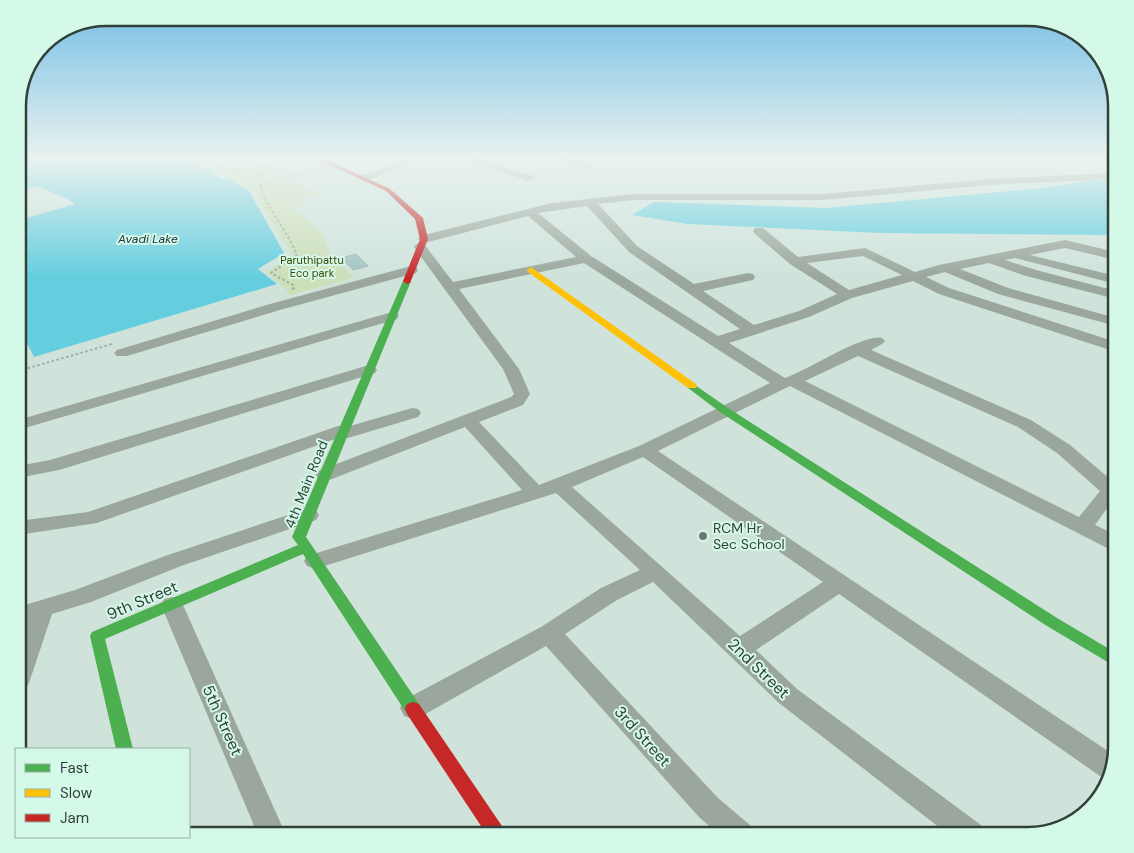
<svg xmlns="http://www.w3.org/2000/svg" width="1134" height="853" font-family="'DM Sans',sans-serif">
  <rect width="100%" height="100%" fill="#cfe3db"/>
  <path fill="#ccdfb8" d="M192 159H311L273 169 317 194 302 198 307 203 292 208 320 231 327 244 330 254 354 278 289 295 287 290 266 272 293 255 258 200 256 193C235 180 213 171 192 159Z"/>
  <g fill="#64cedf">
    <polygon points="18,159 188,159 220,178 230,180 249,191 284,253 258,269 277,284 34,357 28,345 18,348 18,214 26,218 75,204 66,198 37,186 18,192"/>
    <polygon points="1096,180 1116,182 1116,235 880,233 687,224 632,215 654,202 826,208 1042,188"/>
  </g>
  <polygon fill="#a1c6c2" stroke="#a6b6b2" points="356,254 368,266 353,270 342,258"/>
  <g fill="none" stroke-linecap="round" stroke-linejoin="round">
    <g stroke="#a0ada5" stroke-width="2" stroke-dasharray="2.5 2.5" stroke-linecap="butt">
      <polyline points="206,159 233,173 267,166"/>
      <polyline points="260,185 314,170"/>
      <path d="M292 289 294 288 293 285 271 273 297 255C286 227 263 206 258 176L269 166 295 159"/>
      <polyline points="18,371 112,344"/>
    </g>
    <g fill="#9ba79d" fill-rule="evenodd">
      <polygon points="410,159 424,159 368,180 364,181 359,178 360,176"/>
      <polygon points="465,159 479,159 534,176 535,178 530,181 526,180 466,161"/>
      <polygon points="558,159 573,159 592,164 593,166 588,169 559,161"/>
      <path d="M1116 173V179L1002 184 822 200H634L598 204 637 246 694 284 748 273 753 274 755 277 753 280 703 291 754 325 799 311 837 294 790 264 755 234 753 231 755 228H763L798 257 865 248 915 272 939 265 1065 240 1116 252V260L1065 248 1030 255 1116 276V284L1015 258 1005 260 1036 270 1116 291V299L1026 276 989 263 960 269 1008 288 1116 318V326L998 294 945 272 926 277 949 288 1116 342V352L939 294 913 281 852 298 809 317 729 343 785 378C807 371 864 333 882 338L885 341 882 344 871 350 1031 420 1070 445 1110 479 1116 478V496L1095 525 1116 535V551L1109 549 790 386 658 451 1114 755 1106 778 1100 776 839 594 756 650 797 689 981 825 985 835H949L779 703 653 582 617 600 565 634 718 798 750 825 754 835H719L698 816 546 646 422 716 413 719 404 716 400 708 404 700 541 627 601 588 640 570 556 493 315 569 307 566 304 561 307 556 522 490 465 427 332 479 325 481 318 479 316 475 318 471 511 397 514 394 503 369 416 250 414 247 416 244H424L453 282 576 257 528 216 424 243 418 239 420 236 552 203 634 194H822L1002 178ZM587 206 629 252 740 329 718 336 591 256 538 213ZM863 256 902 275 849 290 807 263ZM584 263 770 383 639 446 539 485 479 422 523 405 530 394 519 369 459 289ZM858 356 1018 427 1057 453 1100 491 1079 517 805 381ZM643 457 823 582 740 636 572 487Z"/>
      <polygon points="411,266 416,267 418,270 416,273 280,310 127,356 117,356 114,353 117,350 270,304"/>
      <polygon points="392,312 397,313 399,316 397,319 18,430 18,420"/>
      <polygon points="369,365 375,367 377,370 375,373 59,470 18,478 18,466 50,460"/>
      <polygon points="412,408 418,409 421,413 418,417 348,438 338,438 97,523 18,535 18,521 88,512 338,426 350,426"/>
      <polygon points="309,508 316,510 319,515 316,520 181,566 91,602 52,614 30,680 27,687 18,690 18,647 27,623 18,625 18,607 75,590 165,556"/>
      <polygon points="172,597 180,599 183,605 286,835 258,835 161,605 164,599"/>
    </g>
    <g fill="#4caf50" fill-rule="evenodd">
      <polygon points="407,278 411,281 306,537 419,704 421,709 419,714 413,716 407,714 303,554 105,639 133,749 116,749 90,636 92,632 298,545 292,537 403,281"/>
      <polygon points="692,383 728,408 1057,618 1116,653 1116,666 1111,664 1047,626 720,412 688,388 687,386"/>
    </g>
    <polygon fill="#ffc107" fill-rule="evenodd" points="531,267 696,384 697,386 696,388 688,388 528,272 527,270"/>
    <g fill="#c62828" fill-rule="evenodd">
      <polygon points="317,159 325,159 390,189 423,218 428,239 410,283 407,284 403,281 420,239 415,219 386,191"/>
      <polygon points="413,702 419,704 504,829 506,835 487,835 407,714 405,709 407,704"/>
    </g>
  </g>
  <linearGradient id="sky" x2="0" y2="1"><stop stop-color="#73bee4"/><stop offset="0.57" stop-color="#e9f2ef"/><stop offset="1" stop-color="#e9f2ef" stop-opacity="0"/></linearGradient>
  <rect width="1134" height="278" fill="url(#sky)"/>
  <circle fill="#697972" stroke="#d4f9e9" stroke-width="2" cx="703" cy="536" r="5"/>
  <g text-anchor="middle" stroke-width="4" stroke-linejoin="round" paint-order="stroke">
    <g font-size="11" fill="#394700" stroke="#d4f9e9">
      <text x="312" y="264">Paruthipattu<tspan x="312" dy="13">Eco park</tspan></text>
    </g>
    <g font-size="12" font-style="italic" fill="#20373d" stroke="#d4f9e9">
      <text x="148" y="243">Avadi Lake</text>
    </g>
    <g font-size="14" fill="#32403a" stroke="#d4f9e9">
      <text transform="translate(306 484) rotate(-68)" y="5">4th Main Road</text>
    </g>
    <g font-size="14" fill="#32403a" stroke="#d4f9e9" text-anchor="start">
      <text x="713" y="533">RCM Hr<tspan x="713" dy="16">Sec School</tspan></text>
    </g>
    <g font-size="16" fill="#32403a" stroke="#d4f9e9">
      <text transform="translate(142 600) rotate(-23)" y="6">9th Street</text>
      <text transform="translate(759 668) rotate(44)" y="6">2nd Street</text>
      <text transform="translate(223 720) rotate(66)" y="6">5th Street</text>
      <text transform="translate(643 736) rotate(48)" y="6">3rd Street</text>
    </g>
  </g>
  <path d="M0 0H1134V853H0ZM106 26H1028A80 80 0 0 1 1108 106V747A80 80 0 0 1 1028 827H106A80 80 0 0 1 26 747V106A80 80 0 0 1 106 26Z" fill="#d4f9e9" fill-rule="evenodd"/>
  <path fill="none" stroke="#32403a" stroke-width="2.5" d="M106 26H1028A80 80 0 0 1 1108 106V747A80 80 0 0 1 1028 827H106A80 80 0 0 1 26 747V106A80 80 0 0 1 106 26Z"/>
  <rect x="15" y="748" width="175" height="90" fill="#d4f9e9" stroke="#93afa3"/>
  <rect x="25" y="764" width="25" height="8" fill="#4caf50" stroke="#93afa3"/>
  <text x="60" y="773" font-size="15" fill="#32403a">Fast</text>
  <rect x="25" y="789" width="25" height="8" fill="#ffc107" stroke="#93afa3"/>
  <text x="60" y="798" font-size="15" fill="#32403a">Slow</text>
  <rect x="25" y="814" width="25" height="8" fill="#c62828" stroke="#93afa3"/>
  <text x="60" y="823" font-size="15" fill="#32403a">Jam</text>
</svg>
